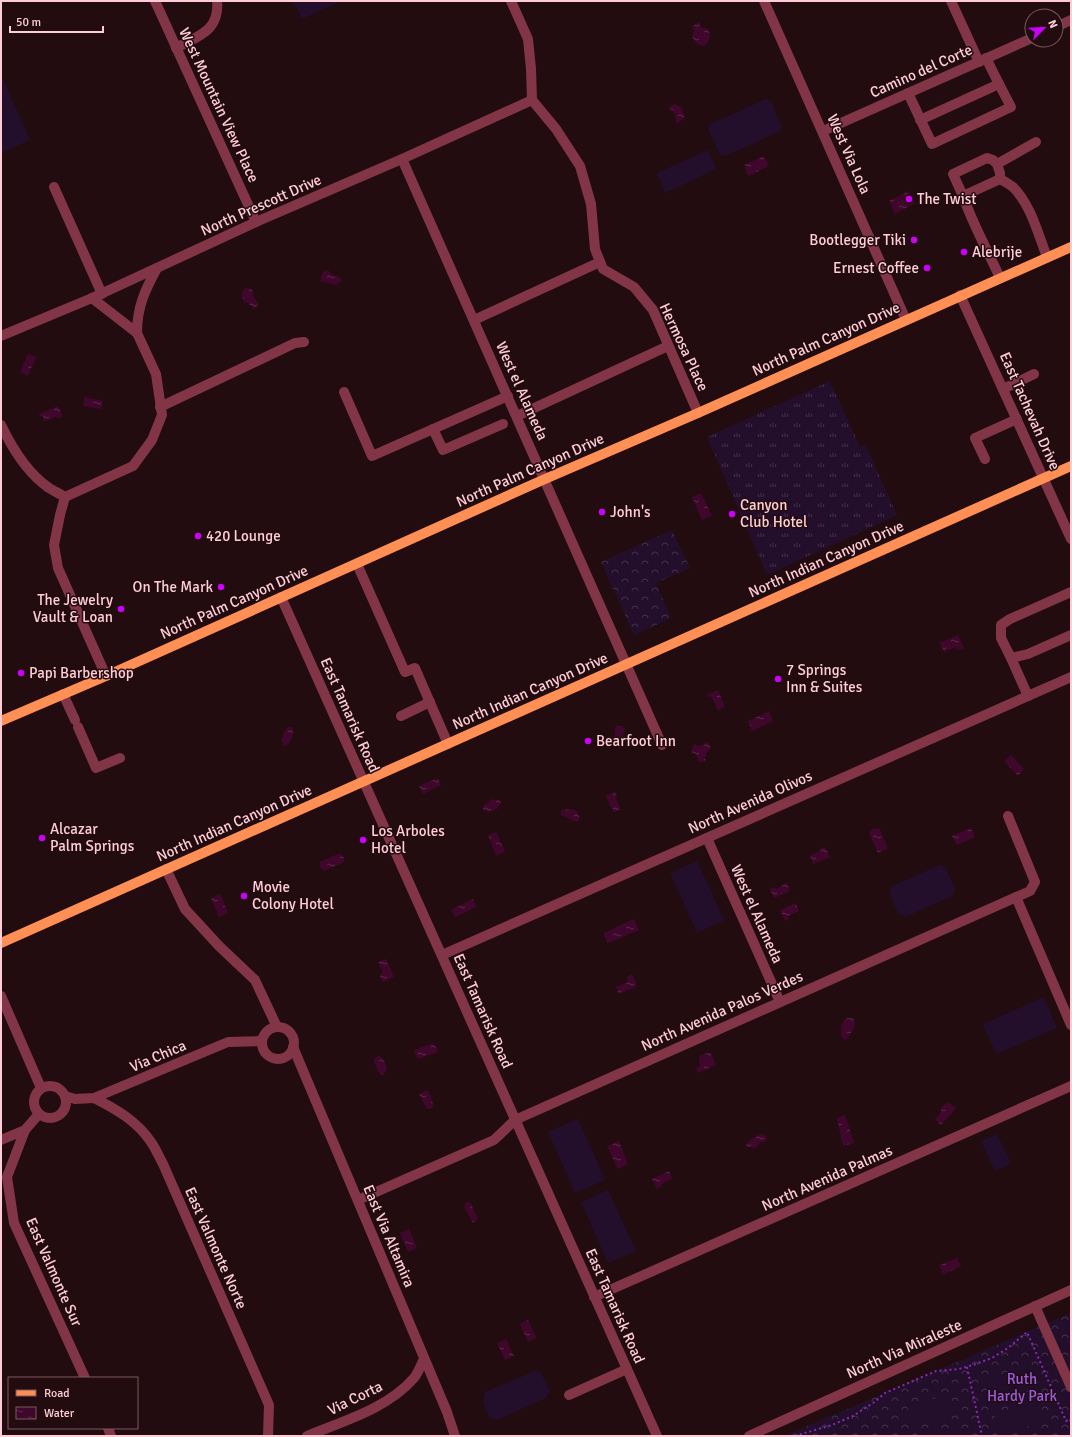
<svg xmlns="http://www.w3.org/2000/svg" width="1072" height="1437" font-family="Signika,sans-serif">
  <defs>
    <pattern id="grass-tufts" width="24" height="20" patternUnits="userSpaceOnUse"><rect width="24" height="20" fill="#230f2c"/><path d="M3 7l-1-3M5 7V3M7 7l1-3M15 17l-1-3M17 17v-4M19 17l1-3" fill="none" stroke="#44314a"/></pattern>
    <pattern id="forest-crowns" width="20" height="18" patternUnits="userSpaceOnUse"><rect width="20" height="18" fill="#230f2c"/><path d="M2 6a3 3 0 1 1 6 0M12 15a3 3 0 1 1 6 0" fill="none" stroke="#44314a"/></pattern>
    <pattern id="water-ripples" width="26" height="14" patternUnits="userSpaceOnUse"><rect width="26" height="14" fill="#40072c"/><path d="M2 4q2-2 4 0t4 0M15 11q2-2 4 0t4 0" fill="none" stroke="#5d2a4a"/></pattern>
  </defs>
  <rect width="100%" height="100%" fill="#220c0f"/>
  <polygon fill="url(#grass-tufts)" points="830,381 860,447 865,444 897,515 767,575 707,437"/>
  <g fill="url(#forest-crowns)">
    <polygon points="672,530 690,568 656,583 671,618 634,635 601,562"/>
    <polygon points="1071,1313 1071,1436 784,1436"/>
  </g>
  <g fill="#230f2c">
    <polygon points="293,1 341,1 302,19"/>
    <polygon points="3,79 30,140 1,153 1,80"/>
    <polygon points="766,99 771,101 782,127 780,131 726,156 720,155 708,129 710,124"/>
    <polygon points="708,150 716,169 665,193 657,173"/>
    <polygon points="697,861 724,920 697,933 670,873"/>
    <polygon points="940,865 946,868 955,889 952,896 905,917 898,913 889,892 892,886"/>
    <polygon points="1044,997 1057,1028 996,1054 983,1024"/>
    <polygon points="578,1119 605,1180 575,1193 548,1132"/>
    <polygon points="997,1134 1011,1164 995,1171 981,1141"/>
    <polygon points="608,1190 636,1251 608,1263 581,1202"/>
    <polygon points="1028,1369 1033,1389 990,1400 985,1380"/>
    <polygon points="535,1371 541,1373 550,1391 546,1398 497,1420 489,1417 483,1402 485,1392"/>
    <polygon points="950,1395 955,1415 911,1425 907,1405"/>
    <polygon points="1036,1403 1041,1423 999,1434 994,1413"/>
    <polygon points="958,1428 960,1436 925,1436"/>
  </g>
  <g fill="url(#water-ripples)">
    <path d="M700 22 701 27 708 29C712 35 709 43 703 46L696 43 692 37 694 30 692 26Z"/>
    <path d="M674 104 681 107 684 114V118L677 124 676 123C676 114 676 114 669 108V107Z"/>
    <polygon points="764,156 769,166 748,176 744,165"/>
    <polygon points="909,191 915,203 895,214 889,201"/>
    <polygon points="328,270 331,274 341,278 340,283 337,282 337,285 320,281 323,272"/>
    <path d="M248 288 252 289 254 298 259 304 257 307 254 309 248 303 244 302C241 295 241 289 248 288Z"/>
    <polygon points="28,354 36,357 28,376 20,372"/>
    <polygon points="85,397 103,401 101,409 83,406"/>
    <polygon points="58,406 62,415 60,419 56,417 45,421 43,420 43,416 40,416 39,414"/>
    <polygon points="701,493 712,516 702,520 692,497"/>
    <polygon points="958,635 964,648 957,650 956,647 944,652 940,643"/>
    <polygon points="718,690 725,707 718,710 711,696 708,697 707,695"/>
    <polygon points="769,711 773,721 752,731 748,721"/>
    <polygon points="617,726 622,726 625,729 621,742 617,743 614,740 615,728"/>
    <path d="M289 727H292C295 733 291 741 287 745L283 746C281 739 283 731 289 727Z"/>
    <polygon points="708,742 711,748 706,753 705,761 700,763 696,754 691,752 694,744 699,746"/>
    <polygon points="1011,755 1024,769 1018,776 1004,761"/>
    <polygon points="438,778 441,785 423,794 419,786"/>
    <polygon points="615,792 617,797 616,799 620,808 619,810 615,812 613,811 606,797 607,795"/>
    <polygon points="492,799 494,800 500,800 501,803 498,808 491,812 483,810 483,806"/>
    <polygon points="573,809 575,810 578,813 580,819 577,822 561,815 561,810"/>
    <polygon points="879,828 888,848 878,853 869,833 872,829"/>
    <polygon points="971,828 975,837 957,845 952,836"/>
    <polygon points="496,832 505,851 496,856 488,835"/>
    <polygon points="825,847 830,857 813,864 810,856 820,851 820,849"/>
    <path d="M340 853 344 858V862L324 871C320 869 320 866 320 862Z"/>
    <polygon points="787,883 790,891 774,898 770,889 774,887 776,889"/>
    <polygon points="220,894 228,913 219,917 211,898"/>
    <polygon points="473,899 476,907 455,917 451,910"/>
    <polygon points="796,903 799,911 788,916 789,919 785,921 780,910"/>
    <polygon points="634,919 639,930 609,943 607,942 604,935 604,933"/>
    <polygon points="386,959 394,977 384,982 381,980 380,976 383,972 378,962"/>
    <polygon points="632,974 637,986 619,994 616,987 628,982 627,977"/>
    <path d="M846 1018H853C859 1027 851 1031 847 1039L846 1040 842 1038C840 1031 841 1023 846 1018Z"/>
    <polygon points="434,1043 438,1052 418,1059 414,1052 415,1050"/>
    <polygon points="710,1052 716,1065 698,1073 696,1068 700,1066 699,1056"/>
    <polygon points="378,1056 383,1058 387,1069 383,1075 379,1073 374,1061 375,1058"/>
    <polygon points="428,1090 434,1106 430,1109 427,1109 419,1094"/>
    <path d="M949 1103 956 1108 941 1125 935 1119C937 1117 940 1114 941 1111 942 1105 943 1104 949 1103Z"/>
    <polygon points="845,1115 854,1143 843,1146 837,1118"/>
    <path d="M762 1134 766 1136 767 1140 760 1143 755 1148 747 1147 746 1145C749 1139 756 1136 762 1134Z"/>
    <polygon points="619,1141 628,1164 618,1169 607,1146"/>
    <polygon points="669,1171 672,1179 661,1184 662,1186 657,1189 652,1179"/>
    <polygon points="467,1202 471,1203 473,1209 478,1218 477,1220 473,1223 464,1206"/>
    <polygon points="409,1229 417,1248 408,1252 400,1233"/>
    <polygon points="957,1258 961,1266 943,1275 939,1265"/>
    <polygon points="528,1320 536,1338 528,1342 520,1324"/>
    <polygon points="506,1339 514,1356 505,1360 497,1343"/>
  </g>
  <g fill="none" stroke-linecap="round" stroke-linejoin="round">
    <g stroke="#8729b7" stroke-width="2" stroke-dasharray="2 3" stroke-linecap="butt">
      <polyline points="967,1367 982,1436"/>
      <polyline points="795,1436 832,1425 853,1416 873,1403 885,1393 936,1371 959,1369 973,1365 992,1358 1008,1348 1027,1332 1066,1421 1070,1419 1071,1423"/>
    </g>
    <g stroke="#833548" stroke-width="10">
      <polyline points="155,1 256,222"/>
      <polyline points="511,1 528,39 531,69 532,100 556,129 580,166 591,204 595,249 603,269 634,287 653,310 698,413"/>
      <polyline points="764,1 906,320"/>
      <polyline points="951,1 979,62"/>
      <polyline points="1056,27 1071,20"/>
      <path d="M176 48C198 36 220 31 217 1"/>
      <polyline points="986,58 999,84"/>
      <polyline points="908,93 932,144 1011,107 999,84 920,120"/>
      <polyline points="823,131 1032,38"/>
      <polyline points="402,159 662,745"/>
      <polyline points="997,164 1000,173 1000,179 963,196 953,174 987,158 993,160 997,164 1036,142"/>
      <path d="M1000 179C1004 181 1009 184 1013 187 1031 205 1038 234 1047 257"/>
      <polyline points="54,187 102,294"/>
      <path d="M963 196C973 225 988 251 1000 278"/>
      <polyline points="960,295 1071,539"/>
      <polyline points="474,320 600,262"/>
      <path d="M137 333C137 307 145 290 157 268"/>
      <polyline points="1,336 92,298 256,222 402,159 532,100"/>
      <polyline points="1003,389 1034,374"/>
      <polyline points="344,392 372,456 508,396"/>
      <polyline points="160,407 295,343 304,342"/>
      <polyline points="517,416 668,346"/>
      <path d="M1 425C12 448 27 473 49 488 54 491 60 494 65 497"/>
      <polyline points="433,429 443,450 503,424"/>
      <polyline points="985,459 975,438 1017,419"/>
      <polyline points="65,497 133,466 152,440 162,415 156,374 137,333 92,298"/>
      <polyline points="65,497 60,515 54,545 58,568 106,676"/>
      <polyline points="357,564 405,672 415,668 448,744"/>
      <polyline points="1071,592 1010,619 1001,625 1001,638 1011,658 1028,654 1071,635"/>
      <polyline points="281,597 657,1436"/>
      <polyline points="1011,658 1028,696"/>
      <polyline points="63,694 75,720"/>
      <polyline points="401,716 430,702"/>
      <polyline points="78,727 96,768 120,758"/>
      <polyline points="707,838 780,1002"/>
      <polyline points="166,869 185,909 219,946 255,980 277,1027"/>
      <polyline points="1016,897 1071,1025"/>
      <polyline points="442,955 1071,677"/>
      <polyline points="1,996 41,1088"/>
      <circle cx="278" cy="1043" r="16"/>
      <polyline points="293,1047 447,1412 455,1436"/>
      <circle cx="50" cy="1102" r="16"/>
      <polyline points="65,1096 75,1099 94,1098 228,1042 262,1041"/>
      <path d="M94 1098C116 1109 137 1121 151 1142 156 1149 159 1157 163 1164L269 1405 268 1436"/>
      <polyline points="25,1130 7,1177 14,1223 85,1378"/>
      <polyline points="1,1140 25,1130 39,1114"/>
      <polyline points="358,1200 494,1140 515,1120 1030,891 1035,882 1008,816"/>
      <polyline points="594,1297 1071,1086"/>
      <polyline points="1035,1306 1071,1387"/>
      <polyline points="569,1395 627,1369"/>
      <polyline points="108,1428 111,1436"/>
      <path d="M307 1436C343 1421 387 1409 414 1378 418 1373 421 1365 424 1359"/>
      <polyline points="749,1436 1071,1290"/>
    </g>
    <g stroke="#ff8f54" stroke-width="10">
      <polyline points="1,721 106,676 545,479 698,413 1071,247"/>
      <polyline points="1,943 1071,466"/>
    </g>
  </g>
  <g fill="#cb00f8" stroke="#220c0f" stroke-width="1.5">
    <circle cx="909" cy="199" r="4"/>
    <circle cx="914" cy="240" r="4"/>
    <circle cx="964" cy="252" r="4"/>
    <circle cx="927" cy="268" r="4"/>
    <circle cx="602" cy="512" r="4"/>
    <circle cx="732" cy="514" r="4"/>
    <circle cx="198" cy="536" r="4"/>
    <circle cx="221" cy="587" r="4"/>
    <circle cx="121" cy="609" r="4"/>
    <circle cx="21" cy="673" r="4"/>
    <circle cx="778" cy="679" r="4"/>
    <circle cx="588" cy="741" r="4"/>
    <circle cx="42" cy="838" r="4"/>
    <circle cx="363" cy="840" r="4"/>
    <circle cx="244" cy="896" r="4"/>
  </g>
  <g text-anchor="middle" stroke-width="3" stroke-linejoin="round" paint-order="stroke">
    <g font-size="15" fill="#ffcdd6" stroke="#220c0f">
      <text transform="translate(921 71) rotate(-24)" y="5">Camino del Corte</text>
      <text transform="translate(219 105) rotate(65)" y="5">West Mountain View Place</text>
      <text transform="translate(849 154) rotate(66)" y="5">West Via Lola</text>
      <text transform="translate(261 205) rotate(-24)" y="5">North Prescott Drive</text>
      <text transform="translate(826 339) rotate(-24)" y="5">North Palm Canyon Drive</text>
      <text transform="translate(684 347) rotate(65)" y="5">Hermosa Place</text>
      <text transform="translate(522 391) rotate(66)" y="5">West el Alameda</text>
      <text transform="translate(1030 411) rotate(66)" y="5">East Tachevah Drive</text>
      <text transform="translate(530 470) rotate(-24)" y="5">North Palm Canyon Drive</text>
      <text transform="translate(826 559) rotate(-24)" y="5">North Indian Canyon Drive</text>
      <text transform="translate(234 602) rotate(-24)" y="5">North Palm Canyon Drive</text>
      <text transform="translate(530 691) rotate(-24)" y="5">North Indian Canyon Drive</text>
      <text transform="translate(350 715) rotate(66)" y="5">East Tamarisk Road</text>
      <text transform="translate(750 802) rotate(-24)" y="5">North Avenida Olivos</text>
      <text transform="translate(234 823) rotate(-24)" y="5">North Indian Canyon Drive</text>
      <text transform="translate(757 914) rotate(66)" y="5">West el Alameda</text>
      <text transform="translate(483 1011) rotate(66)" y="5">East Tamarisk Road</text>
      <text transform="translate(722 1011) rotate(-24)" y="5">North Avenida Palos Verdes</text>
      <text transform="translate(158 1056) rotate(-23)" y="5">Via Chica</text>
      <text transform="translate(827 1178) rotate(-24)" y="5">North Avenida Palmas</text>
      <text transform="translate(389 1236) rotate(67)" y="5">East Via Altamira</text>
      <text transform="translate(216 1248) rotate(66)" y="5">East Valmonte Norte</text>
      <text transform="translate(54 1272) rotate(66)" y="5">East Valmonte Sur</text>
      <text transform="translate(615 1306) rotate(66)" y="5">East Tamarisk Road</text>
      <text transform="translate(904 1349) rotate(-24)" y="5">North Via Miraleste</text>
      <text transform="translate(355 1398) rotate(-26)" y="5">Via Corta</text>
    </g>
    <g font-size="15" fill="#ffcdd6" stroke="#220c0f" text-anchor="start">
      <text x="917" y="204">The Twist</text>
      <text x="906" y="245" text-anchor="end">Bootlegger Tiki</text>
      <text x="972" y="257">Alebrije</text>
      <text x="919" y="273" text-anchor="end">Ernest Coffee</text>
      <text x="740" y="510">Canyon<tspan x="740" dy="17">Club Hotel</tspan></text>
      <text x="610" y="517">John's</text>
      <text x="206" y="541">420 Lounge</text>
      <text x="213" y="592" text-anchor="end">On The Mark</text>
      <text x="113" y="605" text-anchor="end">The Jewelry<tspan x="113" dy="17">Vault &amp; Loan</tspan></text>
      <text x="786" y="675">7 Springs<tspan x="786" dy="17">Inn &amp; Suites</tspan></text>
      <text x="29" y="678">Papi Barbershop</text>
      <text x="596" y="746">Bearfoot Inn</text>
      <text x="50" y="834">Alcazar<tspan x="50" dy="17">Palm Springs</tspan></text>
      <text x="371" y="836">Los Arboles<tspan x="371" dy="17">Hotel</tspan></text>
      <text x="252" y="892">Movie<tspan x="252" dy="17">Colony Hotel</tspan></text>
    </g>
    <g font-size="15" fill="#9c5de5" stroke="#220c0f">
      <text x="1022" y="1384">Ruth<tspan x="1022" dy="17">Hardy Park</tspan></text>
    </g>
  </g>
  <rect width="1072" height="1437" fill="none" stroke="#ffcdd6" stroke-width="4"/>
  <rect x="8" y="1377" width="130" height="52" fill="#220c0f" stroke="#7a595f"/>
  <rect x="16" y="1390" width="20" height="6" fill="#ff8f54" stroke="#7a595f"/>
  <text x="44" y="1397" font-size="12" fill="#ffcdd6">Road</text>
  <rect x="16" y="1407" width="20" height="12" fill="url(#water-ripples)" stroke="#7a595f"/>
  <text x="44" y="1417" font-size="12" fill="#ffcdd6">Water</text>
  <g transform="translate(1044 28) rotate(66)"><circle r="19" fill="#220c0f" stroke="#7a595f"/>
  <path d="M0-3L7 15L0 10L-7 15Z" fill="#cb00f8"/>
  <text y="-6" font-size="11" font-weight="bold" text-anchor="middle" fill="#ffcdd6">N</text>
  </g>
  <path d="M10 26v6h93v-6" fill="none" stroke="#ffcdd6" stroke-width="2"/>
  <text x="16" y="26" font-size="12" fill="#ffcdd6" stroke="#220c0f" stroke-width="3" paint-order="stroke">50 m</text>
</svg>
